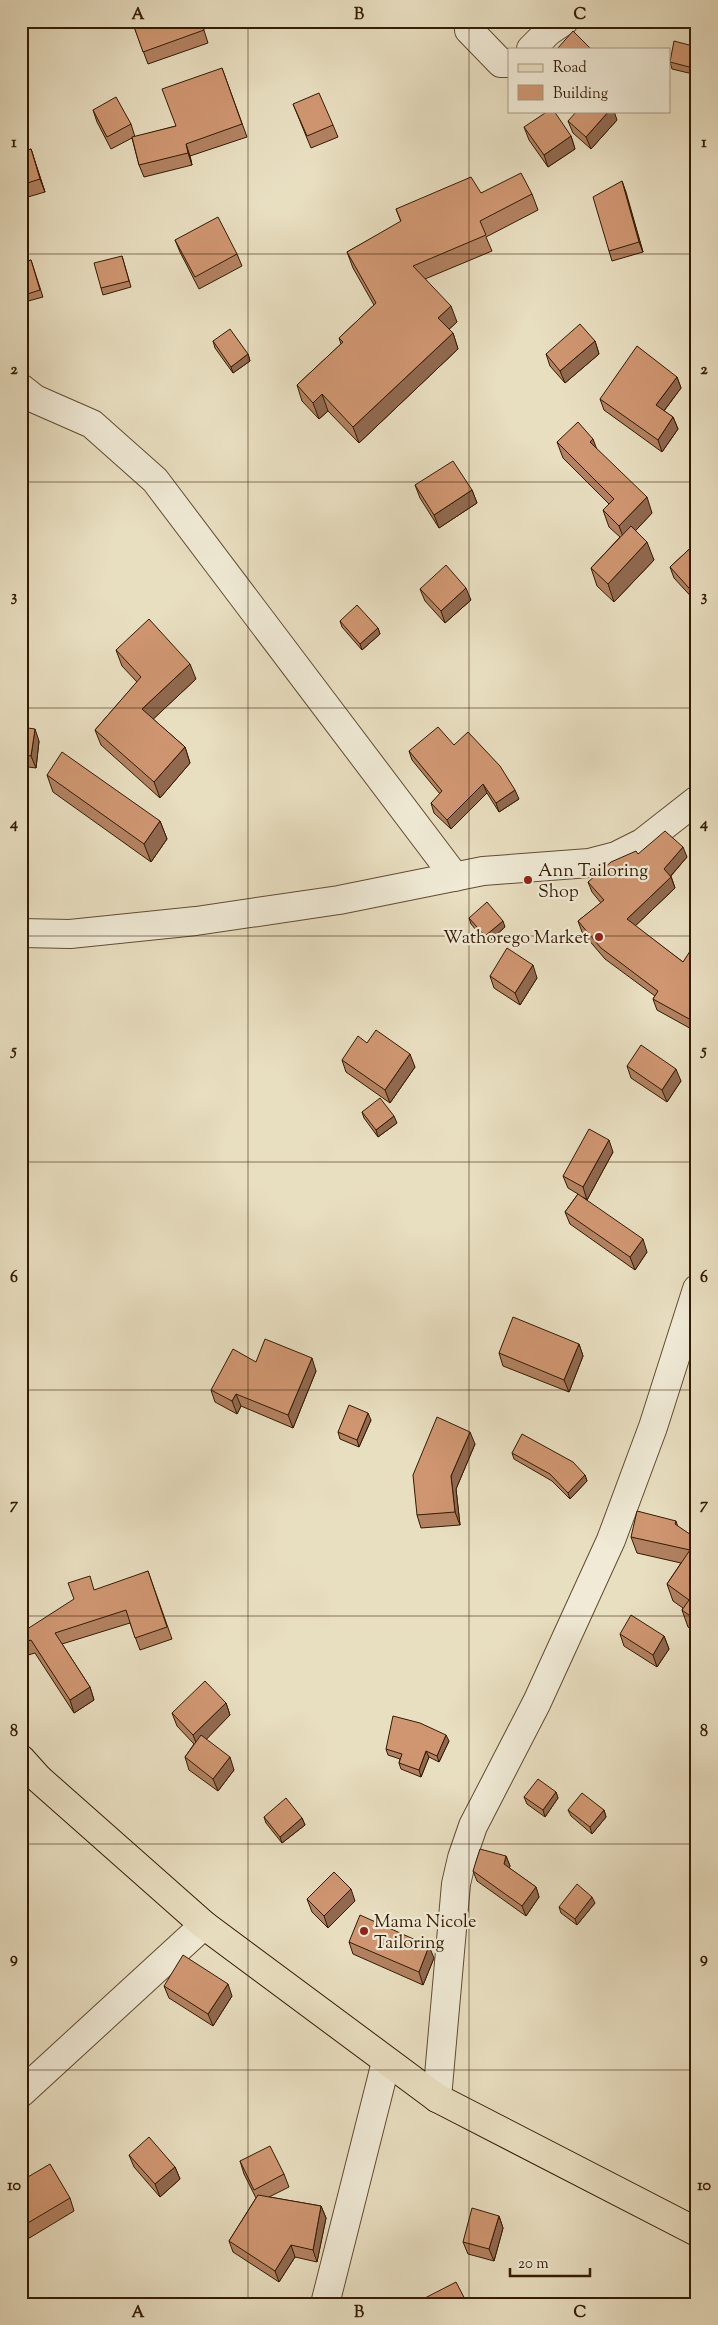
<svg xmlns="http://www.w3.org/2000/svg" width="718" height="2325" font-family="'Sorts Mill Goudy',serif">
  <rect width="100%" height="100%" fill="#e8dec0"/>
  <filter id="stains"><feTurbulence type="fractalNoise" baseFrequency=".004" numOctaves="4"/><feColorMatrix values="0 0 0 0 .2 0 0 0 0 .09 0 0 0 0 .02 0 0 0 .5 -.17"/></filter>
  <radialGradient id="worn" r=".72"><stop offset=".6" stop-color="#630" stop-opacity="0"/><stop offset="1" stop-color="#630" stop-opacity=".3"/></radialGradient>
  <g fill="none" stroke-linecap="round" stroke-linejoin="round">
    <defs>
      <g id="minor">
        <polyline points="469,30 501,63 509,63"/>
        <polyline points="531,49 549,31 564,21"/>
        <polyline points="21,388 35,399 92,424 155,480 455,877"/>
        <polyline points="21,933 70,934 196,921 339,900 483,871 589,863 616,856 642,843 697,800"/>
        <polyline points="21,2093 204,1925"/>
        <polyline points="437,2098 456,1884 462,1858 473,1826 537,1702 611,1540 653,1427 697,1289"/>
        <polyline points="325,2304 386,2062"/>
      </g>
      <polyline id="major" points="21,1759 39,1779 204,1925 437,2098 697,2232"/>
    </defs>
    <use href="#minor" stroke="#614c32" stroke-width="30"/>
    <use href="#major" stroke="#341b02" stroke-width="30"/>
    <use href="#minor" stroke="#f0ead6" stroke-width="28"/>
    <use href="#major" stroke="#e8dec0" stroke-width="28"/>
  </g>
  <g fill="#b28161" stroke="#341b02">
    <polygon points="132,21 201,21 208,43 148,64"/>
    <polygon points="697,47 697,75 672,69 670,62"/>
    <polygon points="222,68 247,137 190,156 192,165 144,177 139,165 132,138 111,149 97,122 93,110 131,124 135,137 176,126"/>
    <polygon points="293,104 333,125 338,137 311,148"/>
    <polygon points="617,120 591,149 573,133 568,121"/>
    <polygon points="524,127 571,136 575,149 548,167 529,140"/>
    <polygon points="31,149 45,192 21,199 21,152"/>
    <polygon points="622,181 643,252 612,261 609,251"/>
    <polygon points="481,193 532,194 538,210 486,237 492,251 425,279 457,322 449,329 453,333 458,349 359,443 328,411 319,419 302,401 297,385 341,344 339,338 374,305 353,268 347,252 401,222 396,209"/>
    <polygon points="175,240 237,254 242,266 199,289 180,252"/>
    <polygon points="122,256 131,287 103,295 101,288"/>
    <polygon points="31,260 43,297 21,303 21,263"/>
    <polygon points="213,341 248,354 250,361 233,373 215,348"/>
    <polygon points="595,341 599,354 565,383 550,366 546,354"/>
    <polygon points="677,377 681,388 664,411 673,417 678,429 662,452 604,410 600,399"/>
    <polygon points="557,442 597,449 652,513 635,531 654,560 614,602 597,586 591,568 620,537 609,527 603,510 609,504 563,458"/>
    <polygon points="415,485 472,490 477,503 439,528 420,498"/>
    <polygon points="697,542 697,603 674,578 670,567"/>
    <polygon points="420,589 471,600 445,623 425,601"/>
    <polygon points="340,621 378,628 380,634 362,650 342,627"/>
    <polygon points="116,650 196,679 153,719 185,747 190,763 160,798 101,745 95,730 137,682 122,666"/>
    <polygon points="21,727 39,741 36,768 21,766"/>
    <polygon points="454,745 519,799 499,812 487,793 451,829 434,813 431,803 440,794 412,760 409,751"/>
    <polygon points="47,775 160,821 167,839 151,862 53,792"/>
    <polygon points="638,854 687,857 671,876 675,888 635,926 683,962 697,947 697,1027 695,1031 657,1010 653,999 655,996 605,959 582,932 578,921 601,903 592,892 588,882"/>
    <polygon points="469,918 505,927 487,943 471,924"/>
    <polygon points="490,976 537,978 520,1005 494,988"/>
    <polygon points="367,1043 415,1067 390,1103 346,1072 342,1060"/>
    <polygon points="627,1066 681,1081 667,1102 631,1078"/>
    <polygon points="362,1112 397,1123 378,1137 364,1118"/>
    <polygon points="613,1152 587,1200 583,1197 647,1252 635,1270 570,1224 565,1212 578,1194 568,1188 563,1176"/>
    <polygon points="579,1344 583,1356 569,1392 503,1366 499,1353"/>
    <polygon points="256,1362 316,1371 293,1428 241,1406 237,1414 215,1402 211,1390"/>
    <polygon points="371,1420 359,1447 340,1439 338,1432"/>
    <polygon points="475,1444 456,1489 460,1525 421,1528 417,1515"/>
    <polygon points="512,1453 585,1475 587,1481 570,1499 552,1481 514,1459"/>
    <polygon points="676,1521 678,1527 697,1539 697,1633 688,1627 682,1610 683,1608 673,1601 667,1584 681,1563 637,1553 631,1537"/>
    <polygon points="148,1571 172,1639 140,1650 130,1623 62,1644 90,1687 94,1700 74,1713 35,1653 21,1657 21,1633"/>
    <polygon points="620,1634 664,1636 669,1649 657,1667 624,1646"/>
    <polygon points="226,1703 230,1715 206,1739 234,1770 218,1791 189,1770 185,1757 194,1744 177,1726 172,1713"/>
    <polygon points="449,1741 439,1762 429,1757 421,1777 401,1769 399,1763 400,1759 388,1755 386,1749"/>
    <polygon points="556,1792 558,1798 545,1817 527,1804 524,1797"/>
    <polygon points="568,1810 604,1810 606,1817 592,1834 571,1816"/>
    <polygon points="264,1817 302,1818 305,1825 282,1843 266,1823"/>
    <polygon points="506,1856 510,1866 509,1868 536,1887 539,1897 526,1916 477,1881 473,1871"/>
    <polygon points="21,1876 27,1889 21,1892"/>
    <polygon points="307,1899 355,1901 328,1928 312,1912"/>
    <polygon points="595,1903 577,1925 561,1913 559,1907"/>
    <polygon points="349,1942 434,1958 423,1985 353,1954"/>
    <polygon points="164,1986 232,1996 213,2026 169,1998"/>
    <polygon points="129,2155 175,2167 180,2179 160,2197 134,2167"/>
    <polygon points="240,2161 284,2174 289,2187 269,2197 321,2206 326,2218 317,2262 295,2257 279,2282 233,2252 229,2241 256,2198 244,2174"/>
    <polygon points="21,2181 70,2198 74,2211 21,2243"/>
    <polygon points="499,2216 503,2228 494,2261 468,2254 463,2242"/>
  </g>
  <g fill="#91694f" stroke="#341b02">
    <polygon points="609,111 614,111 617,120 591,149 586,137"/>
    <polygon points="571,136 575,149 548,167 544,155"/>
    <polygon points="186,144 190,156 192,165 188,153"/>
    <polygon points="31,149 35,162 45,192 40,179"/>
    <polygon points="622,181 626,192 643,252 639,242"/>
    <polygon points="451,306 457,322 444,334 438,318"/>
    <polygon points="453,333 458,349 359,443 353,427"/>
    <polygon points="595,341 599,354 565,383 560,371"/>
    <polygon points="248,354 250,361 233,373 231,367"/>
    <polygon points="677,377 681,388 660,416 656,405"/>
    <polygon points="322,394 328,411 319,419 313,403"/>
    <polygon points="673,417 678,429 662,452 658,440"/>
    <polygon points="593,439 599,455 590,442"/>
    <polygon points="472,490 477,503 439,528 434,515"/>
    <polygon points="647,497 652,513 625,542 619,526"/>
    <polygon points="647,542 654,560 614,602 608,584"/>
    <polygon points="466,588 471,600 445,623 441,611"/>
    <polygon points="378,628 380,634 362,650 360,644"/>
    <polygon points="190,664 196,679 147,725 142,709"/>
    <polygon points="35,729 39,741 36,768 31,756"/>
    <polygon points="185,747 190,763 160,798 154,782"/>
    <polygon points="483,784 487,793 451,829 447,820"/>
    <polygon points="515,790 519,799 499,812 496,803"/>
    <polygon points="160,821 167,839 151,862 144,844"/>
    <polygon points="683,847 687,857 668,879 664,869"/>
    <polygon points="671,877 675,888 631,930 627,919"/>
    <polygon points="503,921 505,927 487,943 485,936"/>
    <polygon points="533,965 537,978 520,1005 515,993"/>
    <polygon points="694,1015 697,1024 697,1027 695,1031 691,1020"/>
    <polygon points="410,1054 415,1067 390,1103 385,1090"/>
    <polygon points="676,1069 681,1081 667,1102 662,1090"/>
    <polygon points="394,1116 397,1123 378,1137 376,1130"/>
    <polygon points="609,1140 613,1152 587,1200 583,1187"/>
    <polygon points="643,1239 647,1252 635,1270 630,1257"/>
    <polygon points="579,1344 583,1356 569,1392 564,1380"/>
    <polygon points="312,1358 316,1371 293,1428 288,1415"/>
    <polygon points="236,1394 241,1406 237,1414 232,1401"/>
    <polygon points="368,1413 371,1420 359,1447 357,1440"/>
    <polygon points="470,1432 475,1444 456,1489 460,1525 455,1512 451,1476"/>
    <polygon points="585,1475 587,1481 570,1499 568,1493"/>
    <polygon points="664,1636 669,1649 657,1667 653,1655"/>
    <polygon points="90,1687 94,1700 74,1713 70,1700"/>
    <polygon points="226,1703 230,1715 198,1748 193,1735"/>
    <polygon points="446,1735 449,1741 439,1762 437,1756"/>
    <polygon points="426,1751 429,1757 421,1777 419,1770"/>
    <polygon points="230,1757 234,1770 218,1791 213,1779"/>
    <polygon points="556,1792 558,1798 545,1817 543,1810"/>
    <polygon points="604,1810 606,1817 592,1834 590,1827"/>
    <polygon points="302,1818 305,1825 282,1843 280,1837"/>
    <polygon points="506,1856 510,1866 507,1874 504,1864"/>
    <polygon points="536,1887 539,1897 526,1916 522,1906"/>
    <polygon points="351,1889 355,1901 328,1928 324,1916"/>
    <polygon points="592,1897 595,1903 577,1925 575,1919"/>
    <polygon points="429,1946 434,1958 423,1985 419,1972"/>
    <polygon points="228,1984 232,1996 213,2026 208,2014"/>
    <polygon points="175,2167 180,2179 160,2197 155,2184"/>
    <polygon points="321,2206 326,2218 317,2262 313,2250"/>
    <polygon points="499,2216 503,2228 494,2261 489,2249"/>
    <polygon points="291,2245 295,2257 279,2282 275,2271"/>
  </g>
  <g fill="#cf9671" stroke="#341b02">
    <polygon points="132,21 201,21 204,30 143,52"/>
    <polygon points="573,31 591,49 557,49"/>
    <polygon points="674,41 697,47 697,69 670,62"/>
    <polygon points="222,68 242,124 186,144 188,153 139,165 132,137 176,126 162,89"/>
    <polygon points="319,93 333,125 307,136 293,104"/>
    <polygon points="116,97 131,124 107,137 93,110"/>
    <polygon points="548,111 554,111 571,136 544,155 524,127"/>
    <polygon points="577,111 609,111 586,137 568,121"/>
    <polygon points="31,149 40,179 21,185 21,152"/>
    <polygon points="521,173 532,194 480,221 486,235 413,266 451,306 438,318 453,333 353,427 322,394 313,403 297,385 343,342 339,338 376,303 347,252 401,221 396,209 471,177 481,193"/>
    <polygon points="622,181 639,242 609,251 593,197"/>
    <polygon points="218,217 237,254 195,277 175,240"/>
    <polygon points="122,256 129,281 101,288 94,263"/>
    <polygon points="31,260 40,290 21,296 21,263"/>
    <polygon points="580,324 595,341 560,371 546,354"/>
    <polygon points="230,329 248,354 231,367 213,341"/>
    <polygon points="637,346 677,377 656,405 673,417 658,440 600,399"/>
    <polygon points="578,422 593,439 590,442 647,497 619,526 603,510 614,499 557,442"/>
    <polygon points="453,461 472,490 434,515 415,485"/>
    <polygon points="631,526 647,542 608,584 591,568"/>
    <polygon points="697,542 697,597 670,567"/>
    <polygon points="446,565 466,588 441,611 420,589"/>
    <polygon points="357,605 378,628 360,644 340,621"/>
    <polygon points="149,619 190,664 142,709 185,747 154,782 95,730 141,677 116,650"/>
    <polygon points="21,727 35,729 31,756 21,754"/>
    <polygon points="438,727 454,745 468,732 500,766 515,790 496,803 483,784 447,820 431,803 442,791 409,751"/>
    <polygon points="62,752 160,821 144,844 47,775"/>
    <polygon points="665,831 683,847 664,869 671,877 627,919 683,962 694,945 697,947 697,1018 694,1015 691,1020 653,999 658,991 601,948 578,921 604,900 588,882 611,862 636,851 638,854"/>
    <polygon points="487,902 503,921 485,936 469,918"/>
    <polygon points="507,948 533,965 515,993 490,976"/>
    <polygon points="376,1030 410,1054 385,1090 342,1060 358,1036 367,1043"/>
    <polygon points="641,1045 676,1069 662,1090 627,1066"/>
    <polygon points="380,1098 394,1116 376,1130 362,1112"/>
    <polygon points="589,1129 609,1140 583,1187 563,1176"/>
    <polygon points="578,1194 643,1239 630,1257 565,1212"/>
    <polygon points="513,1317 579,1344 564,1380 499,1353"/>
    <polygon points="265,1339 312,1358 288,1415 236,1394 232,1401 211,1390 233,1349 256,1362"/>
    <polygon points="349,1405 368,1413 357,1440 338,1432"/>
    <polygon points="437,1417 470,1432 451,1476 455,1512 417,1515 413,1475"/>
    <polygon points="522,1434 573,1462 585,1475 568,1493 550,1474 512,1453"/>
    <polygon points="637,1511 676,1521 675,1524 697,1539 697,1621 682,1610 689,1600 667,1584 690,1550 631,1537"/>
    <polygon points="148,1571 167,1627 135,1638 126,1610 55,1633 90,1687 70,1700 31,1640 21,1643 21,1633 74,1599 68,1583 90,1576 94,1590"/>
    <polygon points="631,1615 664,1636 653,1655 620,1634"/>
    <polygon points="205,1681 226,1703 193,1735 172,1713"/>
    <polygon points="393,1716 420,1723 446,1735 437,1756 426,1751 419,1770 399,1763 402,1754 386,1749"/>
    <polygon points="201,1735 230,1757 213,1779 185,1757"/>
    <polygon points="538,1779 556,1792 543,1810 524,1797"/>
    <polygon points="582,1793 604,1810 590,1827 568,1810"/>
    <polygon points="286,1798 302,1818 280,1837 264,1817"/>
    <polygon points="480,1849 506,1856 504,1864 536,1887 522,1906 473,1871"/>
    <polygon points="334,1872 351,1889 324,1916 307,1899"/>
    <polygon points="21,1876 25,1883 21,1885"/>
    <polygon points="577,1884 592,1897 575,1919 559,1907"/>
    <polygon points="360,1915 429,1946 419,1972 349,1942"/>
    <polygon points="183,1955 228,1984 208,2014 164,1986"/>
    <polygon points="149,2137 175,2167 155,2184 129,2155"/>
    <polygon points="270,2146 284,2174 254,2190 240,2161"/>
    <polygon points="50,2164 70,2198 21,2227 21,2181"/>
    <polygon points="258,2195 321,2206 313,2250 291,2245 275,2271 229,2241"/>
    <polygon points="472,2208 499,2216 489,2249 463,2242"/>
    <polygon points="456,2282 467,2303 465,2304 428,2304 425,2298"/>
  </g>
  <path fill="none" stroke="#341b02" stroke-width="1" stroke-opacity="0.55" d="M248 21V2304M469 21V2304M21 254H697M21 482H697M21 708H697M21 936H697M21 1162H697M21 1390H697M21 1616H697M21 1844H697M21 2070H697"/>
  <g fill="#8f2418" stroke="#f0ead6" stroke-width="2">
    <circle cx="528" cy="880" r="5"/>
    <circle cx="599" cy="937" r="5"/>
    <circle cx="364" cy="1931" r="5"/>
  </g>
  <g text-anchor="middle" stroke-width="4.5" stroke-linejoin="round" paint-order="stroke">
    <g font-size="18" fill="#341b02" stroke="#f0ead6" text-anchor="start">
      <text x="538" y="876">Ann Tailoring<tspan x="538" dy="21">Shop</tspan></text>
      <text x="589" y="943" text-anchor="end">Wathorego Market</text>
      <text x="374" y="1927">Mama Nicole<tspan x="374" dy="21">Tailoring</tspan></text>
    </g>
  </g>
  <rect width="718" height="2325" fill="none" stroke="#e8dec0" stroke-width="55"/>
  <rect x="508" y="48" width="162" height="65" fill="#f0ead6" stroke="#a59781"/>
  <rect x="518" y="64" width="25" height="8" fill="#e8dec0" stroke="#a59781"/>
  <text x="553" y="72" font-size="15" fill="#341b02">Road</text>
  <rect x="518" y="85" width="25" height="15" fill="#cf9671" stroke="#a59781"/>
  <text x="553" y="98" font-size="15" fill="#341b02">Building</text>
  <path d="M510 2268v8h80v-8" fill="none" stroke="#341b02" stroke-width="2.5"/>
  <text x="518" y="2268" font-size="15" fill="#341b02" stroke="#f0ead6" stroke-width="4" paint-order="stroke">20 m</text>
  <rect x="28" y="28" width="662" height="2270" fill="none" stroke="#341b02" stroke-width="2"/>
  <g font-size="16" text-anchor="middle" font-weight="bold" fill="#341b02">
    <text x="138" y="19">A</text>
    <text x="359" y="19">B</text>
    <text x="580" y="19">C</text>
    <text x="14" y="147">1</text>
    <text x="704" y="147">1</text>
    <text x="14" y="374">2</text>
    <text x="704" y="374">2</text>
    <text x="14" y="601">3</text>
    <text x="704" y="601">3</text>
    <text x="14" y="828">4</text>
    <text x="704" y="828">4</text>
    <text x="14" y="1055">5</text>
    <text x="704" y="1055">5</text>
    <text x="14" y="1282">6</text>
    <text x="704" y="1282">6</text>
    <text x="14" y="1509">7</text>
    <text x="704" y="1509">7</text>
    <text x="14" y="1736">8</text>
    <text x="704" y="1736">8</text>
    <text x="14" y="1963">9</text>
    <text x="704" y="1963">9</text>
    <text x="14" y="2190">10</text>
    <text x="704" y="2190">10</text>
    <text x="138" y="2317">A</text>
    <text x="359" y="2317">B</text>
    <text x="580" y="2317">C</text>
  </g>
  <rect width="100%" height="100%" filter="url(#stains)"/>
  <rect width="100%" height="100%" fill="url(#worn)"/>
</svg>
